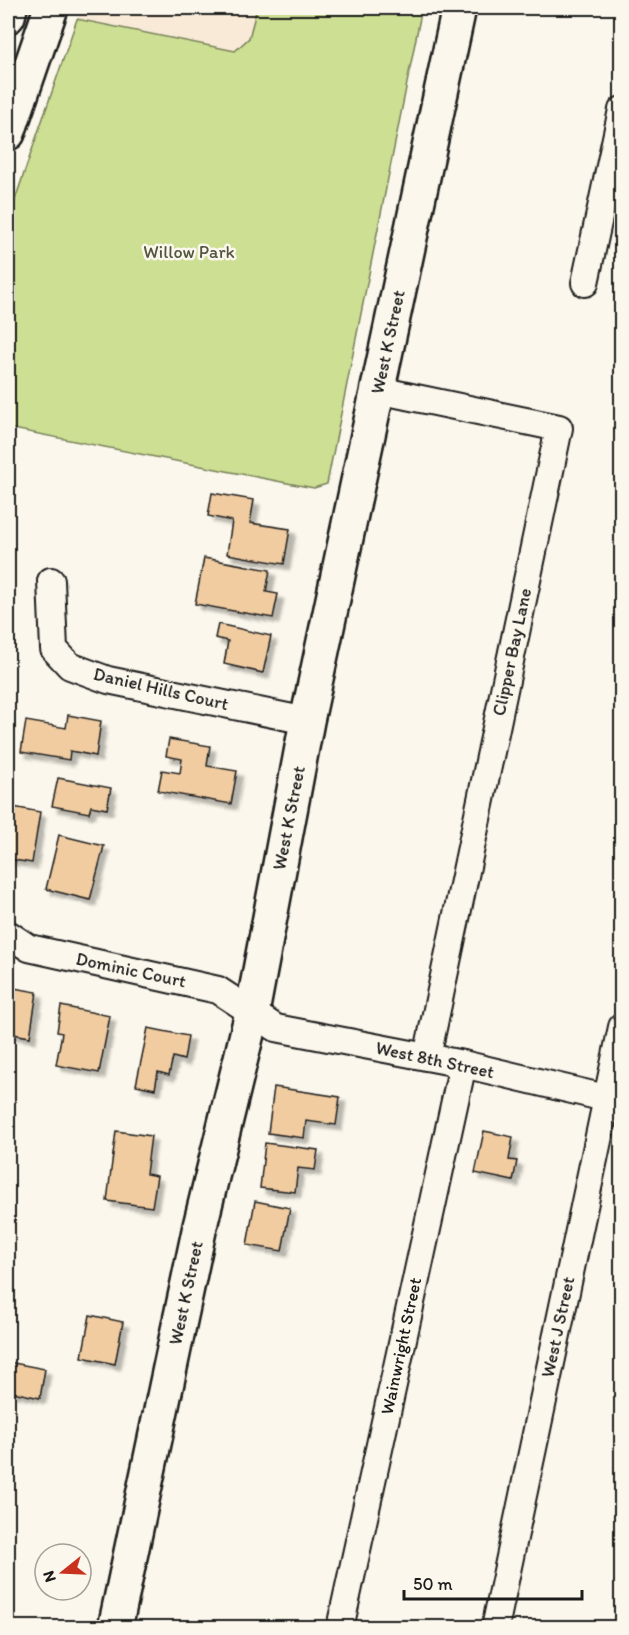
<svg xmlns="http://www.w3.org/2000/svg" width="629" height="1635" font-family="Itim,sans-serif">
  <defs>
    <filter id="shadow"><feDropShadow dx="5.5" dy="5.5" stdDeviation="1.5" flood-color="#0004"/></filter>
  </defs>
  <rect width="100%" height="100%" fill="#fbf7ec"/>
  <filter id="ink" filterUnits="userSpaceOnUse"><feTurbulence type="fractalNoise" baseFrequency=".0167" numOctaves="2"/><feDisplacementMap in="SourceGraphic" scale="12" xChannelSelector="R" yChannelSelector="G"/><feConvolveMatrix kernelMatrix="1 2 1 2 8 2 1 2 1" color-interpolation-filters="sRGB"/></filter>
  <g filter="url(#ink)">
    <polygon fill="#f8ead6" points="81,8 257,8 249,38 235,51 77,19"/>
    <polygon fill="#cddf93" stroke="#747e58" stroke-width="1.5" points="257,8 422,8 327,484 314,488 287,483 8,428 8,220 77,19 235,51 249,38"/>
    <g fill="#f1cca1" stroke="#1c1c1c" stroke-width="1.5" filter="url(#shadow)">
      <polygon points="212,493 254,500 250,523 290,529 284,564 227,554 232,521 208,516"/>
      <polygon points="204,558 270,570 266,592 278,594 273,618 195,604"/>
      <polygon points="218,624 271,636 263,673 224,664 228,641 215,638"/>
      <polygon points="68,715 101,721 96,756 70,751 69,760 21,752 26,721 66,728"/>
      <polygon points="169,739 210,746 207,766 237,771 231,804 158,791 162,770 180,773 182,759 166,756"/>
      <polygon points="58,778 111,788 107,809 91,806 89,813 52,806"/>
      <polygon points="8,806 40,812 32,863 8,859"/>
      <polygon points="59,835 104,846 90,900 46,889"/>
      <polygon points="8,987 37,992 30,1037 8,1033"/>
      <polygon points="61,1006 110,1016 99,1073 56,1065 62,1033 57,1032"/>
      <polygon points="148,1028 188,1036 184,1060 173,1057 169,1075 158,1072 155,1089 136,1085"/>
      <polygon points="274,1087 340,1097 336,1125 306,1121 304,1138 268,1133"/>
      <polygon points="116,1131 151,1136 146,1174 157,1176 152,1207 107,1201"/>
      <polygon points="484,1131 513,1137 509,1160 517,1161 513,1181 475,1173"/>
      <polygon points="265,1143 318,1150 315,1170 298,1168 295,1192 260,1188"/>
      <polygon points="255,1201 290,1208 282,1251 247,1245"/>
      <polygon points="90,1315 123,1322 115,1364 82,1357"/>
      <polygon points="8,1362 45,1369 40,1398 8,1391"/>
    </g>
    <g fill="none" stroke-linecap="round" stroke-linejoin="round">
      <defs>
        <g id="street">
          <polyline points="585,283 622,110"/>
          <polyline points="378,390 559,428 427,1057"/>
          <polyline points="51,581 54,649 70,666 108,680 307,721"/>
          <polyline points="8,934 29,948 218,990 276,1028 463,1064 622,1102"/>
          <polyline points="340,1628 463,1064"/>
          <polyline points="495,1628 622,1027"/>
        </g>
        <g id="secondary">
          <polyline points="8,16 10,8"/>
          <polyline points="8,133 51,8"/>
          <polyline points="115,1628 200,1226 252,1013 307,721 459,8"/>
        </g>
      </defs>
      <use href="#street" stroke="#1c1c1c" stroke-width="30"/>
      <use href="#secondary" stroke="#1c1c1c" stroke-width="38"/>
      <use href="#street" stroke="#fbf7ec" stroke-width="26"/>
      <use href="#secondary" stroke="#fbf7ec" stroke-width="33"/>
    </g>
  </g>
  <g text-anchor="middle" stroke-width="5" stroke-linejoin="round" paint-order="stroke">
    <g font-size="18" fill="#515640" stroke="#fbf7ec">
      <text x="189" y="258">Willow Park</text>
    </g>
    <g font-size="18" fill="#1c1c1c" stroke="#fbf7ec">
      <text transform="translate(388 342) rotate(-78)" y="6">West K Street</text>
      <text transform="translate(512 652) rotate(-78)" y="6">Clipper Bay Lane</text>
      <text transform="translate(161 689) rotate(13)" y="6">Daniel Hills Court</text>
      <text transform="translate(289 818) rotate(-79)" y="6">West K Street</text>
      <text transform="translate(131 970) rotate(12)" y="6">Dominic Court</text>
      <text transform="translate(435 1060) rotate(12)" y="6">West 8th Street</text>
      <text transform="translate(186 1293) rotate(-78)" y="6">West K Street</text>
      <text transform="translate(558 1327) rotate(-78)" y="6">West J Street</text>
      <text transform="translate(401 1346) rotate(-78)" y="6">Wainwright Street</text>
    </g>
  </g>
  <rect width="629" height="1635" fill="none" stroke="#fbf7ec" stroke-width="30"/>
  <rect x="15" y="15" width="599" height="1605" fill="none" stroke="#1c1c1c" stroke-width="2" filter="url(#ink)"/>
  <g transform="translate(63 1572) rotate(252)"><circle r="28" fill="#fbf7ec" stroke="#a29f99" stroke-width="1.5"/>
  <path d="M0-4.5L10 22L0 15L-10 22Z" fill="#c8321e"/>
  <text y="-9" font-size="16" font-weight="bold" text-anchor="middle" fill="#1c1c1c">N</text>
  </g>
  <path d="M404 1590v9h178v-9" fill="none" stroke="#1c1c1c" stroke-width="3"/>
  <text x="413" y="1590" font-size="18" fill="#1c1c1c" stroke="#fbf7ec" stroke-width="4.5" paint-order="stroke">50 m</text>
</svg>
